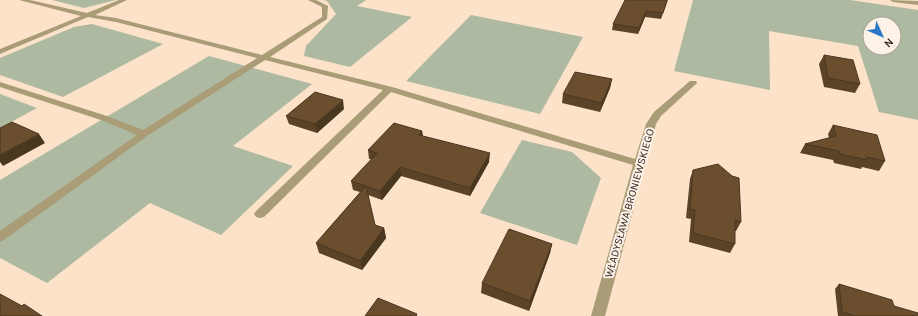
<svg xmlns="http://www.w3.org/2000/svg" width="918" height="316" font-family="Karla,sans-serif">
  <rect width="100%" height="100%" fill="#fbe2c9"/>
  <g fill="#adb9a0" fill-rule="evenodd">
    <polygon points="52,0 116,0 84,8"/>
    <polygon points="324,0 366,0 357,6 412,17 350,67 304,56 306,46 336,14 327,1"/>
    <path d="M693 0H850L918 10V120L879 112 858 46 769 31 770 90 674 71ZM870 24H894V48H870Z"/>
    <polygon points="471,15 583,37 540,114 406,81"/>
    <polygon points="92,24 163,44 63,97 0,75 0,58 74,27"/>
    <polygon points="209,56 312,84 233,146 293,166 221,235 150,203 47,283 0,258 0,180"/>
    <polygon points="0,94 37,108 0,128"/>
    <polygon points="522,140 572,152 601,178 577,245 480,213"/>
  </g>
  <g fill="none" stroke-linecap="round" stroke-linejoin="round">
    <g fill="#a99c76" fill-rule="evenodd">
      <polygon points="19,0 30,0 87,13 119,0 127,0 95,15 116,18 262,55 322,17 322,7 308,0 316,0 328,6 327,19 270,57 392,87 635,159 646,124 654,112 690,81 696,81 697,83 661,116 656,124 605,316 591,316 633,165 391,92 264,217 260,218 256,217 254,214 256,211 383,90 265,60 147,136 4,240 0,242 0,231 137,135 101,120 0,87 0,82 107,116 143,130 257,58 116,22 88,17 0,54 0,49 81,16"/>
      <polygon points="890,0 918,1 918,5 893,2"/>
    </g>
  </g>
  <g fill="#5b4328">
    <polygon points="668,0 661,19 645,17 638,34 612,30 613,24"/>
    <polygon points="824,55 860,84 855,93 824,87 819,64"/>
    <polygon points="612,79 610,88 600,112 562,103 563,94"/>
    <polygon points="344,109 317,133 289,124 286,116"/>
    <polygon points="833,125 885,161 879,171 862,167 861,169 834,163 833,160 800,153 805,144 829,138 828,134"/>
    <polygon points="422,131 423,136 489,162 470,196 401,176 382,200 368,195 375,225 384,228 386,238 362,270 319,253 316,243 360,192 353,190 351,181 372,159 369,159 368,150"/>
    <polygon points="693,170 741,222 736,231 735,231 735,244 730,253 689,242 691,219 686,218 690,179"/>
    <polygon points="552,244 550,253 529,311 481,293 482,283"/>
    <polygon points="839,284 894,306 918,316 838,316 835,289"/>
  </g>
  <g fill="#4a3720">
    <polygon points="646,11 645,17 638,34 639,28"/>
    <polygon points="612,79 610,88 600,112 602,103"/>
    <polygon points="343,100 344,109 317,133 315,124"/>
    <polygon points="422,131 423,139 419,135"/>
    <polygon points="39,134 45,143 3,166 0,162 0,155"/>
    <polygon points="490,153 489,162 470,196 470,188"/>
    <polygon points="400,167 401,176 382,200 380,191"/>
    <polygon points="384,228 386,238 362,270 360,261"/>
    <polygon points="552,244 550,253 529,311 530,301"/>
  </g>
  <g fill="#6a4e2e" stroke="#4a3720">
    <polygon points="625,0 667,0 663,13 646,11 639,28 613,24"/>
    <polygon points="824,55 853,60 860,84 828,78"/>
    <polygon points="575,72 612,79 602,103 563,94"/>
    <polygon points="315,92 343,100 315,124 286,116"/>
    <polygon points="12,122 39,134 0,155 0,128"/>
    <polygon points="394,123 422,131 419,135 490,153 470,188 400,167 380,191 351,181 377,153 368,150"/>
    <polygon points="833,125 877,135 885,161 866,157 867,160 840,154 839,151 805,144 836,136"/>
    <polygon points="718,164 732,176 739,178 741,222 735,220 735,244 693,233 695,210 690,209 693,170"/>
    <polygon points="366,186 375,225 384,228 360,261 316,243"/>
    <polygon points="509,229 552,244 530,301 482,283"/>
    <polygon points="839,284 892,300 894,306 918,313 918,316 852,316 852,315 842,312"/>
    <polygon points="0,294 22,306 24,304 42,316 0,316"/>
    <polygon points="378,298 417,314 416,316 365,316"/>
  </g>
  <g text-anchor="middle" stroke-width="4" stroke-linejoin="round" paint-order="stroke">
    <g font-size="11" fill="#30261d" stroke="#fdf2e8">
      <text transform="translate(629 203) rotate(-74)" y="4">WŁADYSŁAWA BRONIEWSKIEGO</text>
    </g>
  </g>
  <g transform="translate(882 36) rotate(135)"><circle r="19" fill="#fdf2e8" stroke="#aba097"/>
  <path d="M0-3L7 15L0 10L-7 15Z" fill="#2878c7"/>
  <text y="-6" font-size="11" font-weight="bold" text-anchor="middle" fill="#30261d">N</text>
  </g>
</svg>
